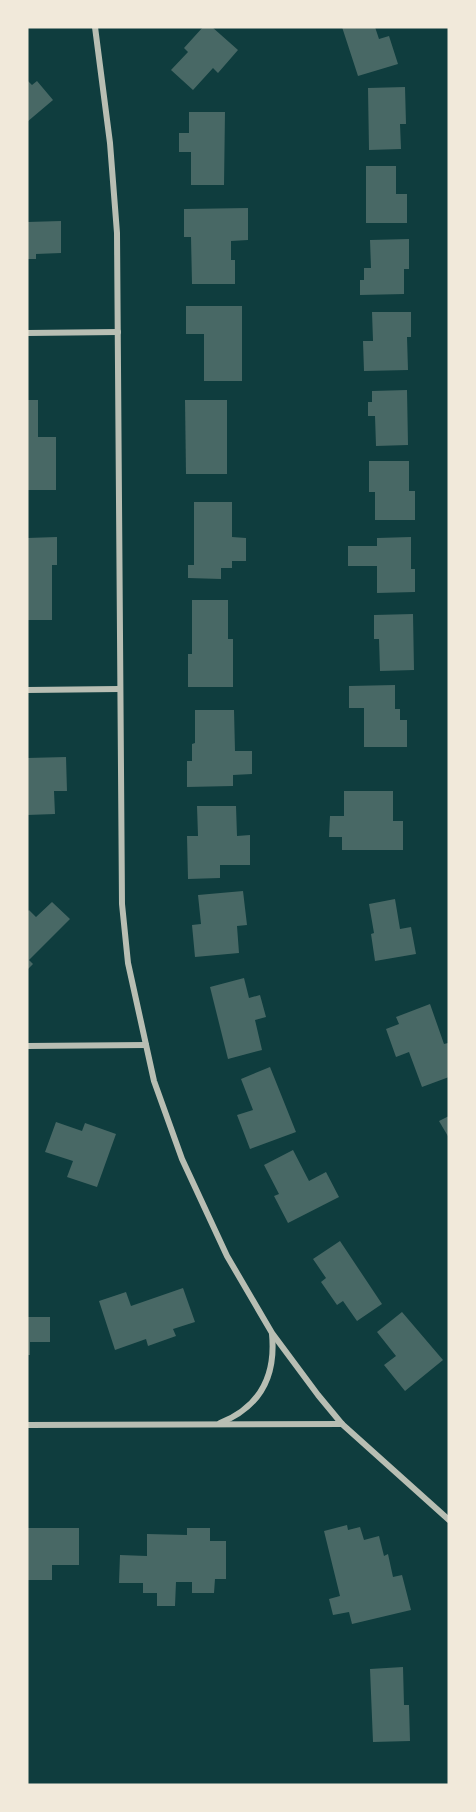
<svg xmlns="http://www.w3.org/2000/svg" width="476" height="1812" font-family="'Roboto Condensed',sans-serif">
  <rect width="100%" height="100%" fill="#0f3d3e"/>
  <g fill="#486865">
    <polygon points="203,27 212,27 238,50 218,73 213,68 193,90 171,70 188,52 184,48"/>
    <polygon points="342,27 375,27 379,39 389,36 398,64 358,76"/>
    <polygon points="27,80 32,85 37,81 53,100 27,122"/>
    <polygon points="405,87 406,124 400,124 401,149 369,150 368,88"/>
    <polygon points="189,112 225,112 224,185 191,185 191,152 179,152 179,133 189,133"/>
    <polygon points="366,166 396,166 396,194 407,194 407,223 366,223"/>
    <polygon points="248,208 248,240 231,241 231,260 235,260 235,284 192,284 191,237 184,237 184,209"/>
    <polygon points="61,221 61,253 36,254 36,259 27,259 27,222"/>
    <polygon points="409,239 409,269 404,269 404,294 360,295 360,280 364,280 364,268 371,268 370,240"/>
    <polygon points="186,306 242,306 242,381 204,381 204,334 186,334"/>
    <polygon points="372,312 411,312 411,337 407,337 408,370 364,371 363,341 373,341"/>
    <polygon points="407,390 408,445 376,446 375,416 368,416 368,402 372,402 372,391"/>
    <polygon points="27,400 38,400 38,437 56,437 56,490 27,490"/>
    <polygon points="185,400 227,400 227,474 186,474"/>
    <polygon points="369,461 409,461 409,491 415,491 415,520 375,520 375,492 369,492"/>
    <polygon points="194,502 232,502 232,537 246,538 246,561 232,561 232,568 221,568 221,579 188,578 188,565 194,565"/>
    <polygon points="57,537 57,565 52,565 52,620 27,620 27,538"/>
    <polygon points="411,537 411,569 415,569 415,592 377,593 377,566 348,566 348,546 377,546 377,538"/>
    <polygon points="192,600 228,600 228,639 233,639 233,687 188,687 188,654 192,654"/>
    <polygon points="413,614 414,670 380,671 379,639 374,639 374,615"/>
    <polygon points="395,685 395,709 400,709 400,720 407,720 407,747 364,747 364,708 349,708 349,686"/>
    <polygon points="195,710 234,710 235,751 252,751 252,774 233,775 233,786 187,787 187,761 192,761 192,744 195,743"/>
    <polygon points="66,757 67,791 54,791 55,814 27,815 27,758"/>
    <polygon points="344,791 393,791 393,821 403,821 403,850 342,850 342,837 329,837 330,816 344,816"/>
    <polygon points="197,806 236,806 237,836 250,835 250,865 220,865 220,878 188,879 187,836 198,836"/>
    <polygon points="243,891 247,925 237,926 239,953 195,957 192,925 201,924 198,895"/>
    <polygon points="395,899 400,929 411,927 416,954 375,961 371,934 374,933 369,904"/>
    <polygon points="52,902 70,919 29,960 33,964 27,970 27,912 29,910 36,917"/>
    <polygon points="244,978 249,998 260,995 266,1017 255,1020 262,1050 228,1059 210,987"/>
    <polygon points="430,1004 444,1044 448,1043 449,1046 449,1077 422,1087 409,1052 396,1057 386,1029 399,1024 396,1017"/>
    <polygon points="270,1067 296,1132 250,1149 237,1115 253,1110 241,1079"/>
    <polygon points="449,1116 449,1138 439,1121"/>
    <polygon points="56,1122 82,1131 85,1123 116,1134 97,1187 67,1177 73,1161 45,1152"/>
    <polygon points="293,1150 309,1181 326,1172 339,1197 288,1223 274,1196 279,1194 264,1165"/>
    <polygon points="340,1241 382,1304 357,1321 343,1301 337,1305 321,1282 326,1278 313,1259"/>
    <polygon points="183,1288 195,1322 173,1329 176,1336 148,1346 146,1339 115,1350 99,1301 126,1292 131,1306"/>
    <polygon points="402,1312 443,1360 405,1391 384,1365 396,1356 377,1332"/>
    <polygon points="27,1317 50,1317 50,1342 30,1342 30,1355 27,1355"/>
    <polygon points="347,1525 348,1530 360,1527 364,1540 379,1536 384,1556 388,1554 393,1577 402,1575 411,1610 352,1624 349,1612 333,1615 329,1599 340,1596 324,1531"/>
    <polygon points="27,1528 79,1528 79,1565 52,1565 52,1580 27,1580"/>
    <polygon points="187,1528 210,1528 210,1541 226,1541 226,1579 215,1579 214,1593 192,1593 192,1582 176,1582 175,1606 157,1606 157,1593 143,1593 143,1583 119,1583 120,1555 147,1556 147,1534 187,1535"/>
    <polygon points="403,1667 404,1705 409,1705 410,1741 373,1742 370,1669"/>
  </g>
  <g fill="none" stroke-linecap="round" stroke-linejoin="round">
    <g stroke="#b8beb3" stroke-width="6">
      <polyline points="95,27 110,143 117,233 122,904 128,963 154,1081 182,1159 227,1256 272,1333 318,1395 342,1424 449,1520"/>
      <polyline points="27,333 118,332"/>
      <polyline points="27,690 119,689"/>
      <polyline points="27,1046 146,1045"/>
      <path d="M220 1423C260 1407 276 1376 272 1334"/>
      <polyline points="27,1425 342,1424"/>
    </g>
  </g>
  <rect width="476" height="1812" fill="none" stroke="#f1e9da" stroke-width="57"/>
</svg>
